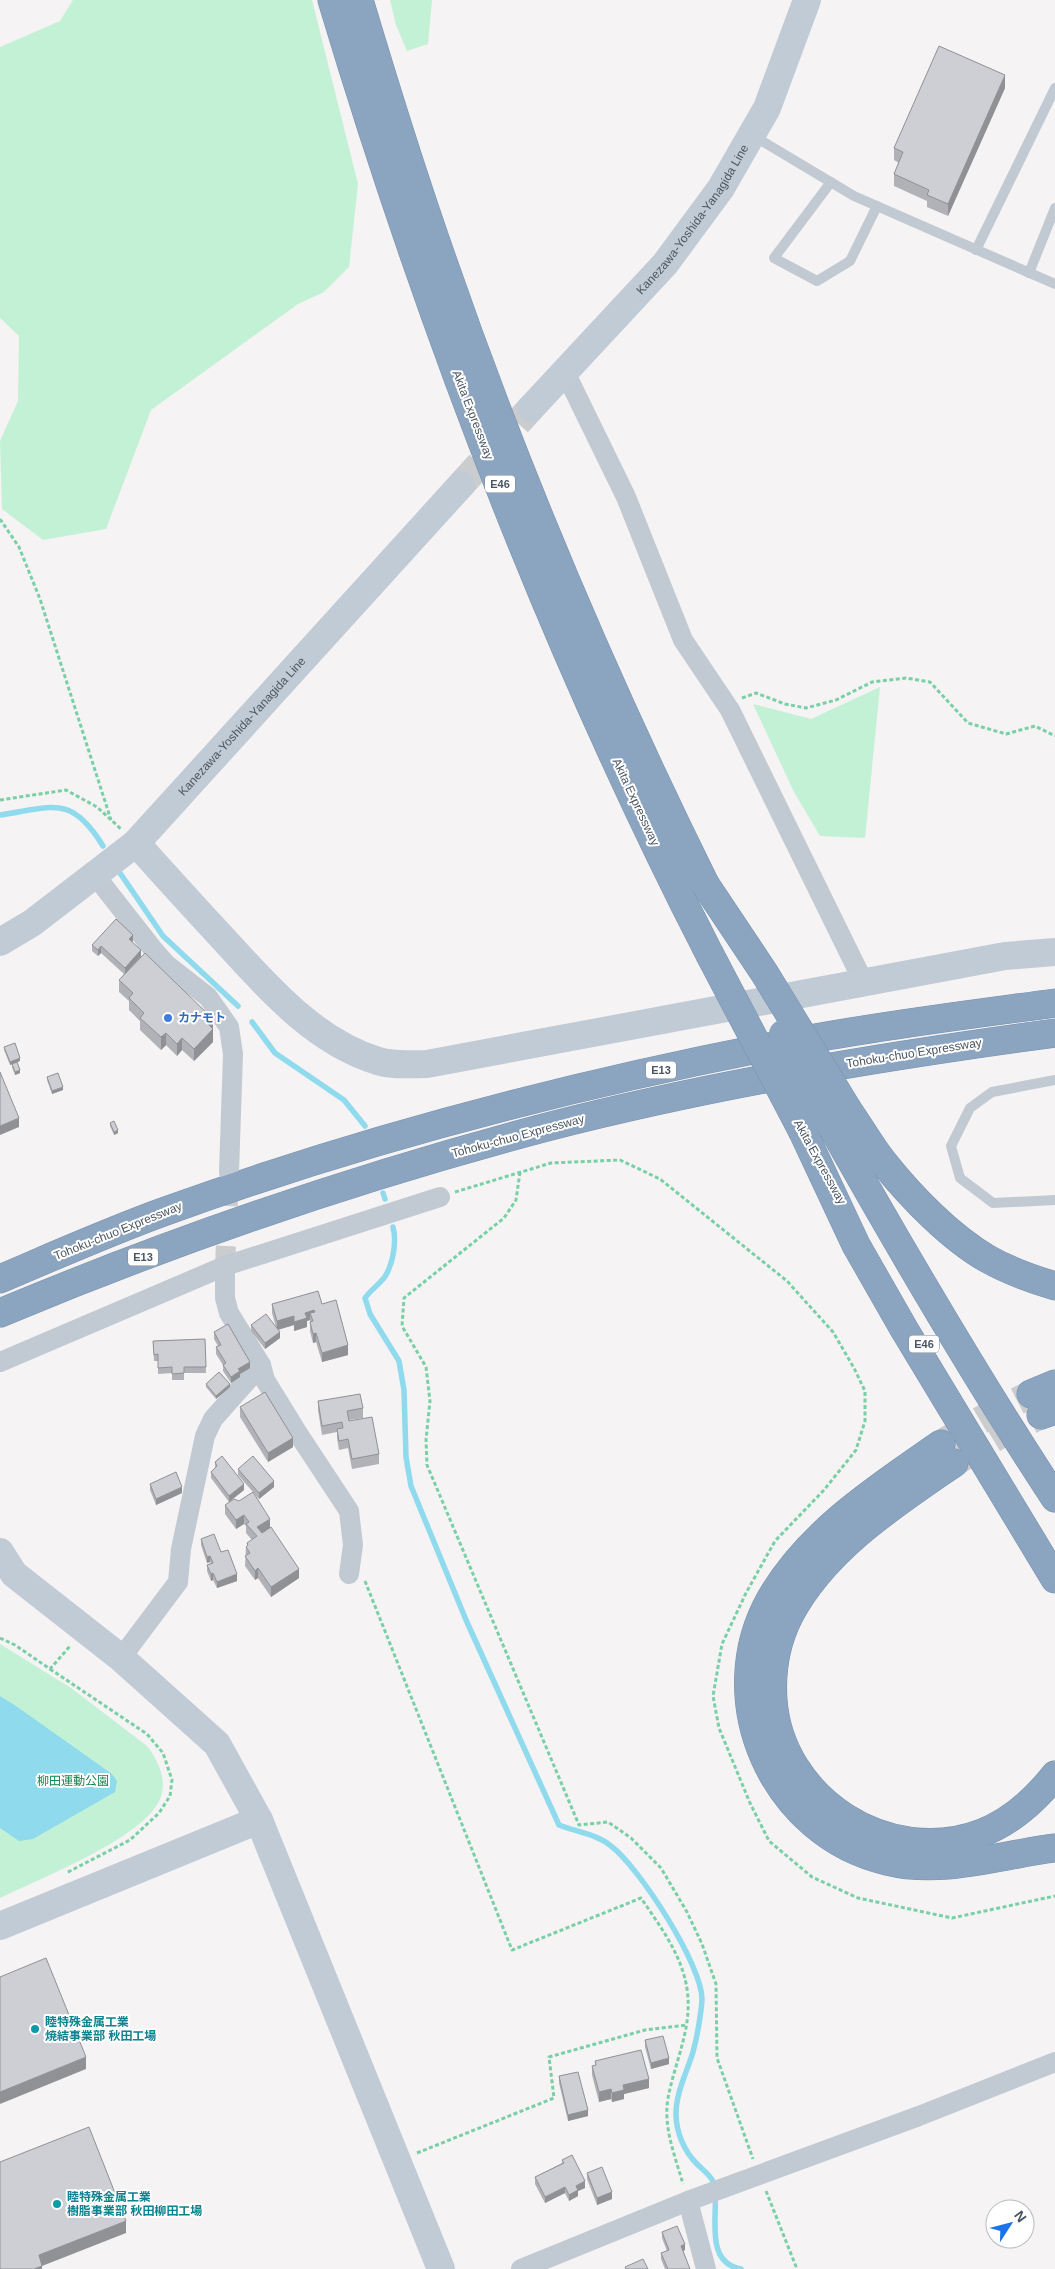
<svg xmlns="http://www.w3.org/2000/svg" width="1055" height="2269" font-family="Helvetica,'Noto Sans JP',sans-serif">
  <rect width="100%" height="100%" fill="#f5f3f3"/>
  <g fill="#c3f1d5">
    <polygon points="73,0 312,0 358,184 349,267 324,292 298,304 151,410 106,529 43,540 2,509 0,441 18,401 19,336 0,318 0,47 60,21"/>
    <polygon points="390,0 432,0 428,44 407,51 396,25"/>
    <polygon points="880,687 865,838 820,836 794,792 753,704 811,719"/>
    <path d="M0 1644 71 1688 147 1746C158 1760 168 1781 160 1799 144 1838 39 1879 0 1898Z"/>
  </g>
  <polygon fill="#90daee" points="0,1696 16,1706 112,1774 117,1781 115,1792 33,1839 19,1841 0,1828"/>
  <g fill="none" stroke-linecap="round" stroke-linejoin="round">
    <g stroke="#90daee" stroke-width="5.5">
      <path d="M0 815C53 807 71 794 103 846"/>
      <polyline points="120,873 163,936 238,1006"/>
      <polyline points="252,1022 275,1053 344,1100 365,1126"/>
      <polyline points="383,1193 385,1199"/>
      <path d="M393 1227C397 1242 393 1265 384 1278 378 1285 370 1291 365 1298L370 1314 399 1361 404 1390 406 1457 411 1486 466 1620 559 1825C576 1832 597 1834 611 1846 639 1867 703 1966 702 2000 701 2014 697 2038 693 2052 687 2072 676 2092 676 2114 676 2132 684 2151 697 2164 703 2170 712 2176 714 2184 720 2212 702 2262 741 2269"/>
    </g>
    <polyline stroke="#caccce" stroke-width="20" stroke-dasharray="20 10" stroke-linecap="butt" points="225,1266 229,1176"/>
    <polyline stroke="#caccce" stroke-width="28" stroke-dasharray="28 14" stroke-linecap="butt" points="461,485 531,408"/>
    <g stroke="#caccce" stroke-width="28" stroke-dasharray="28 14" stroke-linecap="butt">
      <polyline points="944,1442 986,1417 1031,1394"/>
      <polyline points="957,1461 996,1437 1041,1415"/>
    </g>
    <defs>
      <g id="highway">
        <path d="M332 0C430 327 553 649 709 953"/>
        <path d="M359 0C385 87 412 174 442 259 516 473 605 682 705 884"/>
        <path d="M848 1110C860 1127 871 1147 884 1163 911 1197 951 1238 988 1259 1009 1271 1032 1279 1055 1286"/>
        <path d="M828 1120C900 1248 974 1375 1055 1498"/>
        <polyline points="803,1132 856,1245 904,1329 1055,1579"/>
        <path d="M0 1279C54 1256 108 1232 163 1212 372 1136 591 1080 810 1039 891 1024 973 1014 1055 1003"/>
        <path d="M0 1313C177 1239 361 1176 547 1127 714 1084 884 1056 1055 1033"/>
        <polyline points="1031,1394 1055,1384"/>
        <polyline points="1041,1415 1055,1410"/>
        <path d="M941 1444C879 1487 810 1531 771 1598 713 1699 773 1835 887 1861 943 1875 999 1855 1055 1848"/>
        <path d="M954 1463C893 1505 824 1549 789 1616 776 1642 771 1671 773 1700 780 1799 888 1869 982 1833 1012 1821 1036 1799 1055 1775"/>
      </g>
    </defs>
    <use href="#highway" stroke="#7690ad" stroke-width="29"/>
    <g stroke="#7ad0a6" stroke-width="3" stroke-dasharray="4 2.5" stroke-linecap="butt">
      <polyline points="0,519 19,547 40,599 111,820"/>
      <polyline points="742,698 756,693 785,704 806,708 836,700 872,682 906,678 930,682 968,723 1006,734 1035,726 1055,736"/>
      <polyline points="0,800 66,790 97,807 121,829"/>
      <polyline points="520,1172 516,1200 504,1218 404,1298 402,1326 426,1367 430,1401 426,1440 427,1465 579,1825 608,1822 631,1838 661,1868 687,1912 702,1944 716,1984 717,2058 753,2159"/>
      <polyline points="455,1192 551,1163 620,1160 660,1179 787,1281 833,1332 854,1368 865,1391 865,1421 856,1450 824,1490 775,1541 746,1593 722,1644 713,1696 719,1728 750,1803 769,1841 812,1877 858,1898 952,1918 1055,1896"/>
      <path d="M365 1581 512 1950 641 1898C660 1926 682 1955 687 1989 693 2027 675 2061 668 2098 663 2127 675 2156 683 2184"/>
      <polyline points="0,1638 15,1645 50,1669 71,1645"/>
      <polyline points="50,1669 147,1734 163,1753 172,1780 170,1796 159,1813 130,1840 66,1873"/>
      <polyline points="417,2153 554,2098 549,2057 645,2030 687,2025"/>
      <polyline points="766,2191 797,2269"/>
    </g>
    <g stroke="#c1cad2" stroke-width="10">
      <polyline points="752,135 854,196 1055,284"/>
      <polyline points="831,182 774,258 817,281 850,261 877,206"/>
      <polyline points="976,250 1055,88"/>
      <polyline points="1029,273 1055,208"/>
      <polyline points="1055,1080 992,1092 970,1108 951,1146 960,1178 993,1203 1055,1200"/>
    </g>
    <g stroke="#c1cad2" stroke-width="20">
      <polyline points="565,372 626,497 683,640 730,710 863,981"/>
      <polyline points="94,874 152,948 167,965 208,997 229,1027 233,1054 229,1172"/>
      <polyline points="225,1266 225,1298 229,1313 261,1365 265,1380 297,1432 349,1511 353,1545 349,1574"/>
      <polyline points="0,1362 225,1266 440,1197"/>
      <polyline points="121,1658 178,1582 181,1549 205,1436 213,1419 261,1365"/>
      <polyline points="688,2201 706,2269"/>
      <polyline points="521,2269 688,2201 919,2116 1055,2062"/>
    </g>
    <g stroke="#c1cbd6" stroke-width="28">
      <path id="s1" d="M531 408 665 264 721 188 767 108 807 0"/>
      <path d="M136 843C163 873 190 903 218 933 263 982 312 1041 378 1061 394 1066 411 1064 427 1064L1005 956 1055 952"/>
      <path id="s2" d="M0 942 32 923 136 843 461 485"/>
      <polyline points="0,1552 14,1574 121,1658 217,1744 259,1820 441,2269"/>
      <polyline points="0,1926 259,1820"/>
    </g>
    <use href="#highway" stroke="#8ba5c1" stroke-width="28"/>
    <defs>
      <g id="highway-bridge">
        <polyline points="705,884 765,974 848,1110"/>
        <polyline points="709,953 803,1132"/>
        <polyline points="783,1034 828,1120"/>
      </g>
    </defs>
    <use href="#highway-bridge" stroke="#7690ad" stroke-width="29" stroke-linecap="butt"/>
    <use href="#highway-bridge" stroke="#8ba5c1" stroke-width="28"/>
  </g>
  <g fill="#b0b2b7">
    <polygon points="1005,88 948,216 927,207 927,201 894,186 894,174 899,163 894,160 894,148"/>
    <polygon points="133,941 132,942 141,956 213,1019 213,1042 194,1061 182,1050 177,1056 166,1045 161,1050 140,1030 140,1021 129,1010 129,1001 119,992 119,980 124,974 101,953 98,956 92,951 92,945"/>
    <polygon points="4,1047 20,1061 17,1062 20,1073 15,1075 12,1067 12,1064 10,1065 4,1050"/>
    <polygon points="47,1077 63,1090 52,1094 47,1080"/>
    <polygon points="110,1123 118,1133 114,1135 110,1126"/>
    <polygon points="272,1304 322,1304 348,1355 322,1362 316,1342 313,1343 310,1331 310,1320 307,1321 307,1327 294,1331 294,1325 278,1330 280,1338 265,1349 251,1331 251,1325 276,1327 272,1313"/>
    <polygon points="214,1332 250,1368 240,1374 240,1377 231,1383 223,1371 223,1365 216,1354 216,1347 218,1346 214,1339"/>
    <polygon points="205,1339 206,1373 184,1373 184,1380 172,1380 172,1373 158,1374 158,1361 154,1361 153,1341"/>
    <polygon points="206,1384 230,1387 216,1399 206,1387"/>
    <polygon points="318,1401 363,1408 363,1418 349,1420 379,1454 379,1464 352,1469 348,1448 339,1450 337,1438 337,1432 322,1435 318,1410"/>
    <polygon points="240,1407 293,1447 268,1462 240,1417"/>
    <polygon points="215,1462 244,1490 229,1502 211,1478 211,1472 215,1468"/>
    <polygon points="238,1469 274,1487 259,1499 238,1475"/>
    <polygon points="150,1484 182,1493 156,1505 150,1490"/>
    <polygon points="225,1505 270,1528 299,1578 271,1597 258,1578 255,1580 245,1566 246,1547 247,1546 247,1543 252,1540 246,1533 246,1526 244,1524 236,1529 225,1514"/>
    <polygon points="201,1539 221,1552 237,1581 217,1588 213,1580 211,1581 207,1571 207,1565 211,1563 210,1562 207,1563 201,1545"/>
    <polygon points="645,2040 669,2064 651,2069 645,2047"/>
    <polygon points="595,2061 649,2088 624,2094 624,2099 612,2102 611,2099 599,2102 592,2075 592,2066 595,2065"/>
    <polygon points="559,2076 588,2116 568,2121 559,2083"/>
    <polygon points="562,2160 585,2188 578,2191 578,2196 569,2201 565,2193 545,2203 535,2184 535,2177 562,2163"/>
    <polygon points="587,2173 612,2199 597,2205 587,2179"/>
    <polygon points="662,2232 685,2250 683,2251 690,2269 665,2269 661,2259 661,2253 667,2251 662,2238"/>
  </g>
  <g fill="#909195">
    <polygon points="1005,75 1005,88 948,216 948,204"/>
    <polygon points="133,935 133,941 129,945 129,939"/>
    <polygon points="101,946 101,953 98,956 98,950"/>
    <polygon points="141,950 141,956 125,974 125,968"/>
    <polygon points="213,1019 213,1042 194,1061 194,1049 208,1024"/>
    <polygon points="166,1033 166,1045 161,1050 161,1037"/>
    <polygon points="182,1038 182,1050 177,1056 177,1044"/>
    <polygon points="20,1058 20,1061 10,1065 10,1062"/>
    <polygon points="20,1070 20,1073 15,1075 15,1072"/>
    <polygon points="63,1087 63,1090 52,1094 52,1091"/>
    <polygon points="19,1118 19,1127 0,1135 0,1126"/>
    <polygon points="118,1130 118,1133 114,1135 114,1132"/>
    <polygon points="314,1310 314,1320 310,1313 310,1320 307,1321 307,1327 294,1331 294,1322 305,1313"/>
    <polygon points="294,1316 294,1325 277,1330 277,1321"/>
    <polygon points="280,1332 280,1338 265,1349 265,1343"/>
    <polygon points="316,1333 316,1342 313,1343 313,1334"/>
    <polygon points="348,1345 348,1355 322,1362 322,1353"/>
    <polygon points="250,1362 250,1368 240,1374 240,1377 231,1383 231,1377 238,1369"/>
    <polygon points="230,1384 230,1387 216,1399 216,1396"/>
    <polygon points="293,1438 293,1447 268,1462 268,1453"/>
    <polygon points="274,1481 274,1487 259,1499 259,1493"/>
    <polygon points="244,1484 244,1490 229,1502 229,1496"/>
    <polygon points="182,1487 182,1493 156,1505 156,1499"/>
    <polygon points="244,1515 244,1524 236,1529 236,1520"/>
    <polygon points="270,1519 270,1528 257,1536 257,1527"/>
    <polygon points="210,1556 210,1562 207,1563 207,1557"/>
    <polygon points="258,1568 258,1578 255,1580 255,1571"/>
    <polygon points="299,1569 299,1578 271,1597 271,1587"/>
    <polygon points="213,1573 213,1580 211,1581 211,1574"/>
    <polygon points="237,1574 237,1581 217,1588 217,1582"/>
    <polygon points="86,2057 86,2069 0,2104 0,2092"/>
    <polygon points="669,2058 669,2064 651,2069 651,2063"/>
    <polygon points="649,2079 649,2088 624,2094 624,2099 612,2102 612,2093 623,2085"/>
    <polygon points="611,2089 611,2099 599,2102 599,2092"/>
    <polygon points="588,2110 588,2116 568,2121 568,2115"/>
    <polygon points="585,2181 585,2188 578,2191 578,2196 569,2201 569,2195 576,2186"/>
    <polygon points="565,2187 565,2193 545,2203 545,2197"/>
    <polygon points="612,2192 612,2199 597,2205 597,2198"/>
    <polygon points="126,2221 126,2233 42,2266 42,2269 34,2269 39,2255"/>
    <polygon points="685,2244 685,2250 681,2252 681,2246"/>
  </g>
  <g fill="#cdcfd5" stroke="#909195">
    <polygon points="939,46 1005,75 948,204 927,195 929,190 894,174 903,152 894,148"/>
    <polygon points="116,919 133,935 129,939 141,950 125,968 101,946 98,950 92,945"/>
    <polygon points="145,953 213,1019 208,1024 213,1029 194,1049 182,1038 177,1044 166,1033 161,1037 140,1018 144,1013 129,998 133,993 119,980"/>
    <polygon points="15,1043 20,1058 10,1062 4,1047"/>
    <polygon points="17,1062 20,1070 15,1072 12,1064"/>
    <polygon points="0,1072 19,1118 0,1126"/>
    <polygon points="58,1073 63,1087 52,1091 47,1077"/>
    <polygon points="114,1121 118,1130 114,1132 110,1123"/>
    <polygon points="318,1291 322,1304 336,1300 348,1345 322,1353 316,1333 313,1334 310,1322 313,1321 310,1313 315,1312 314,1310 305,1313 307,1318 294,1322 294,1316 277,1321 272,1304"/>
    <polygon points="266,1314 280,1332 265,1343 251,1325"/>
    <polygon points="228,1324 250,1362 238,1369 240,1371 231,1377 223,1365 226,1363 216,1347 221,1345 214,1332"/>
    <polygon points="205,1339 206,1367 184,1367 184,1373 172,1374 172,1367 158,1368 158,1354 154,1355 153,1341"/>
    <polygon points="219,1372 230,1384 216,1396 206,1384"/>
    <polygon points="265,1392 293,1438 268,1453 240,1407"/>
    <polygon points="360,1394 363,1408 347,1411 349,1421 372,1417 379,1454 352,1459 348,1439 339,1441 337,1429 343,1428 342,1422 322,1426 318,1401"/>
    <polygon points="222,1456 244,1484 229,1496 211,1472 217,1466 215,1462"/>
    <polygon points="253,1456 274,1481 259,1493 238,1469"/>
    <polygon points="176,1472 182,1487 156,1499 150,1484"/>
    <polygon points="253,1492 270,1519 257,1527 262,1533 271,1527 299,1569 271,1587 258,1568 255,1571 245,1556 250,1553 246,1547 248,1545 247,1543 257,1536 246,1524 249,1522 244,1515 236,1520 225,1505 234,1499 239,1501"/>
    <polygon points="214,1534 221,1552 228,1550 237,1574 217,1582 213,1573 211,1574 207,1565 213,1563 210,1556 207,1557 201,1539"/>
    <polygon points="46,1958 86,2057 0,2092 0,1977"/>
    <polygon points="663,2036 669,2058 651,2063 645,2040"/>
    <polygon points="641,2050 649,2079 623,2085 624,2090 612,2093 611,2089 599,2092 592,2066 596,2065 595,2061"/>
    <polygon points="578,2072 588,2110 568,2115 559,2076"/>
    <polygon points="89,2127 126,2221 39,2255 42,2266 34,2269 0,2269 0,2162"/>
    <polygon points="572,2155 585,2181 576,2186 578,2190 569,2195 565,2187 545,2197 535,2177 564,2163 562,2160"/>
    <polygon points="602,2167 612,2192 597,2198 587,2173"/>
    <polygon points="677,2226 685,2244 681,2246 690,2269 668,2269 661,2253 669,2250 662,2232"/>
    <polygon points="643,2259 648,2269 626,2269 625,2267"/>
  </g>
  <circle fill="#3f7fe0" stroke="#fff" stroke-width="2" cx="168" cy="1018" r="5"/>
  <g fill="#0f9aa8" stroke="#fff" stroke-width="2">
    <circle cx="35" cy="2029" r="5"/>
    <circle cx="57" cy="2204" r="5"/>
  </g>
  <g text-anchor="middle" stroke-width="4" stroke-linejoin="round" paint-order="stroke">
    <g fill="#fff" stroke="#808990" stroke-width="1">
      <rect x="485" y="475.5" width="30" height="17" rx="4"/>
      <rect x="646" y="1061.5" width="30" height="17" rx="4"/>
      <rect x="128" y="1248.5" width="30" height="17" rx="4"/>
      <rect x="909" y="1335.5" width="30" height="17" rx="4"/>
    </g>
    <g font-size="11" font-weight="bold" fill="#4a5661">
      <text x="500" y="488">E46</text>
      <text x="661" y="1074">E13</text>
      <text x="143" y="1261">E13</text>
      <text x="924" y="1348">E46</text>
    </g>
    <g font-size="12" fill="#4a5661" stroke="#fff">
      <text dy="4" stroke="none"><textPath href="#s1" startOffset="249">Kanezawa-Yoshida-Yanagida Line</textPath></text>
      <text transform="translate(473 415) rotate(69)" y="4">Akita Expressway</text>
      <text dy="4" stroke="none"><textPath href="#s2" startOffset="326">Kanezawa-Yoshida-Yanagida Line</textPath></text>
      <text transform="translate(636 802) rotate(65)" y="4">Akita Expressway</text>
      <text transform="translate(914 1053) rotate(-9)" y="4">Tohoku-chuo Expressway</text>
      <text transform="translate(518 1136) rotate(-15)" y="4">Tohoku-chuo Expressway</text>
      <text transform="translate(820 1162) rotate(61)" y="4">Akita Expressway</text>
      <text transform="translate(118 1231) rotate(-22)" y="4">Tohoku-chuo Expressway</text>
    </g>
    <g font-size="12" font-weight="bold" fill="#366cbe" stroke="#fff" text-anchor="start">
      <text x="178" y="1022">カナモト</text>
    </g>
    <g font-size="12" fill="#17864f" stroke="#fff">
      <text x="73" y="1785">柳田運動公園</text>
    </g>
    <g font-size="12" font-weight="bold" fill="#0d838f" stroke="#fff" text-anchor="start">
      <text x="45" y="2026">睦特殊金属工業<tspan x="45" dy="14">焼結事業部 秋田工場</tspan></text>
      <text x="67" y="2201">睦特殊金属工業<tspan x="67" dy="14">樹脂事業部 秋田柳田工場</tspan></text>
    </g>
  </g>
  <g transform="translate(1010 2224) rotate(54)"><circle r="24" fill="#ffffff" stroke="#b7bbc0"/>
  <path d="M0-4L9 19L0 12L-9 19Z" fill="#1a73e8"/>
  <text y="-8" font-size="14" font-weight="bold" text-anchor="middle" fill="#4a5661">N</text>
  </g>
</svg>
